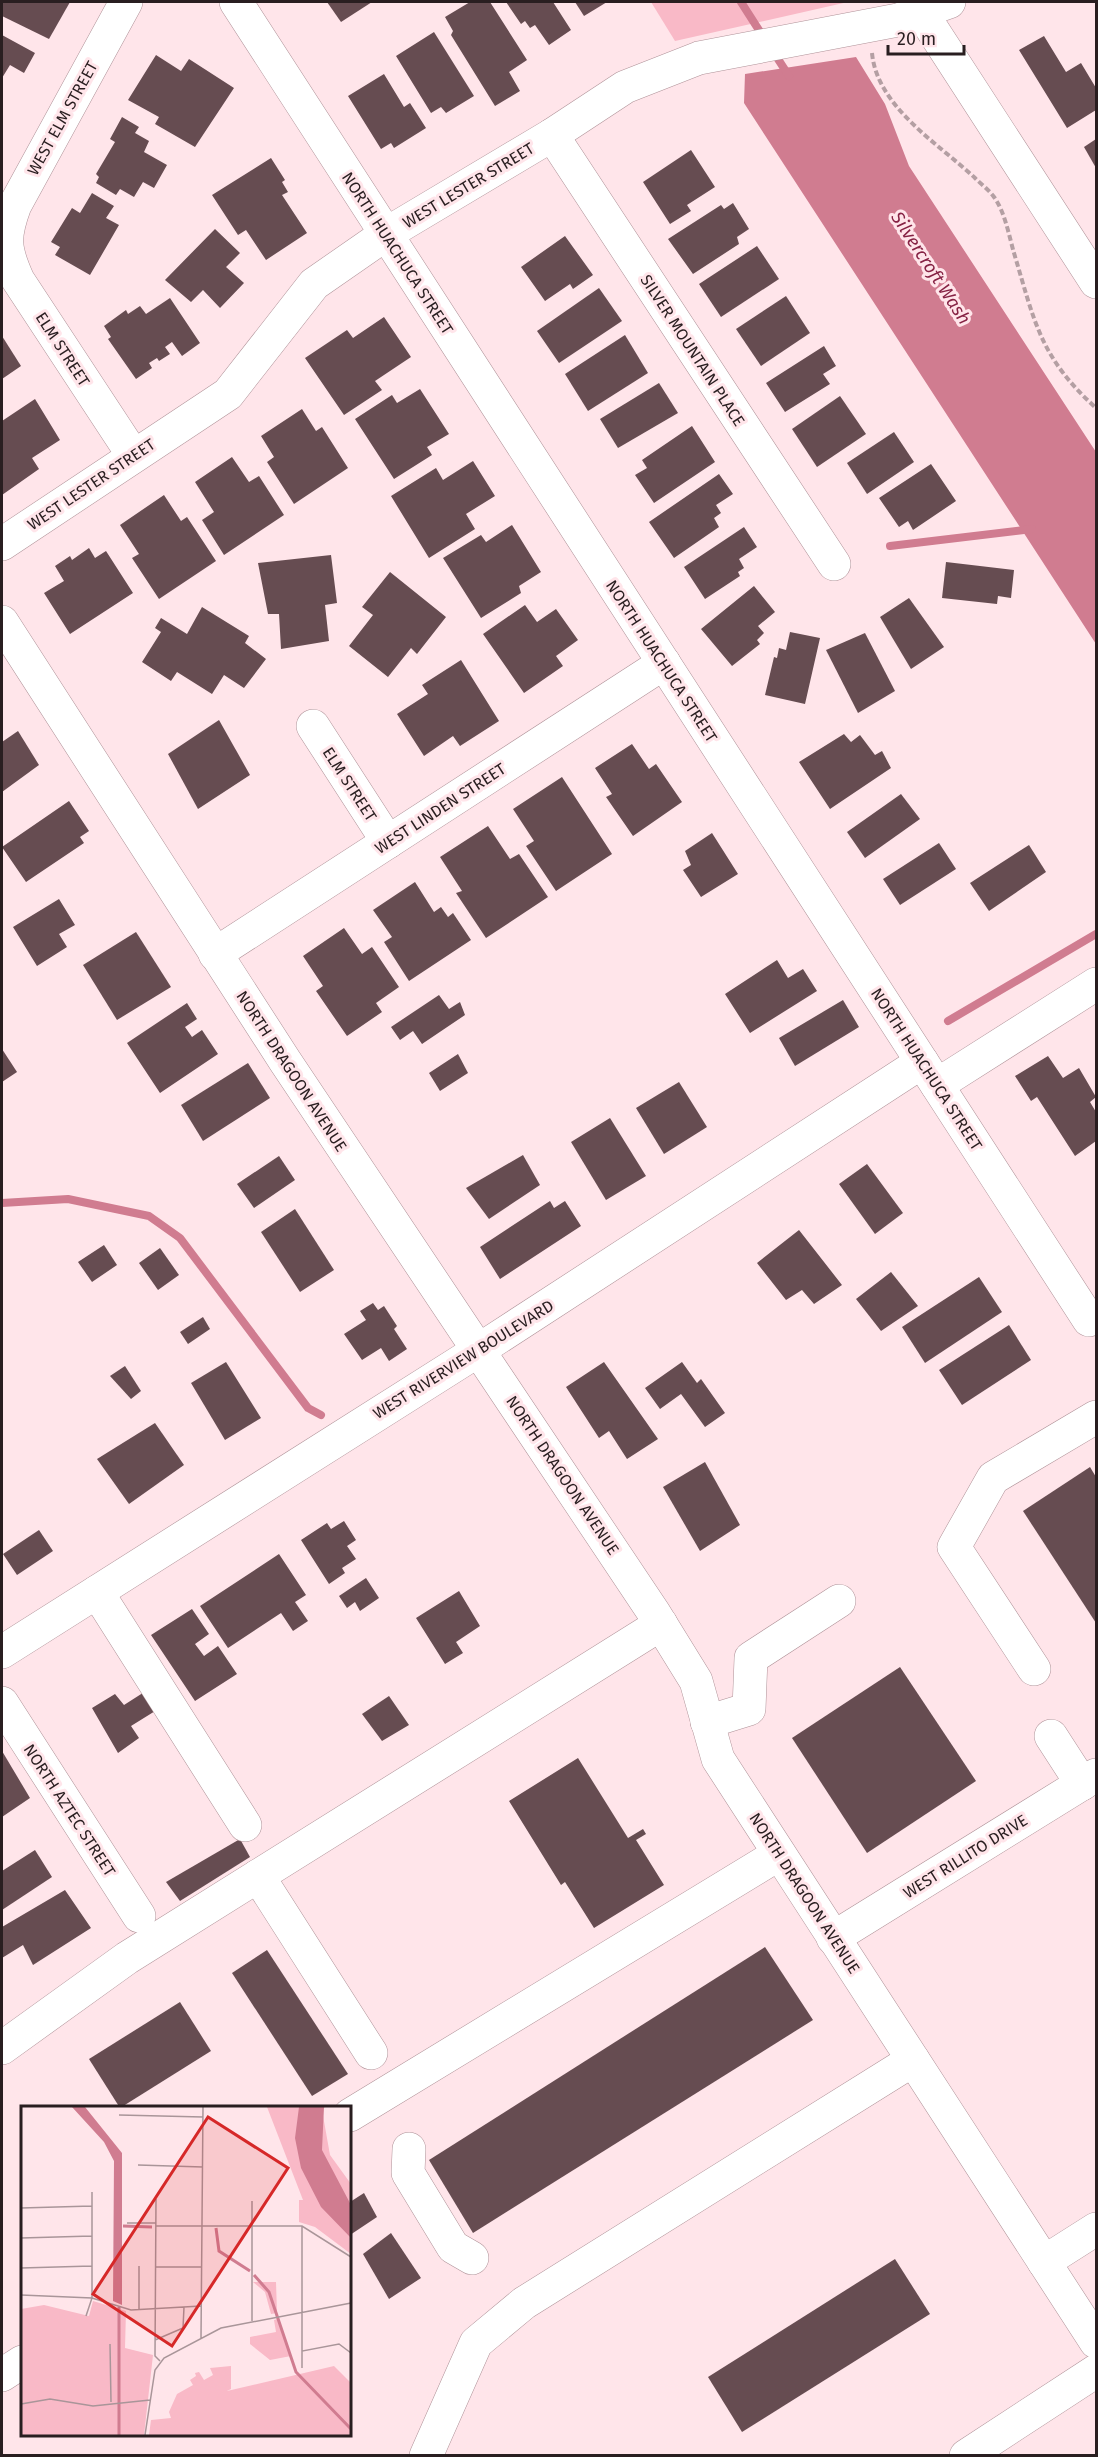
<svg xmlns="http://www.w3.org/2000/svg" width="1098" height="2457" font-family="'Fira Sans',sans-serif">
  <rect width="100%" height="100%" fill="#ffe5ea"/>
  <polygon fill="#f9b9c7" points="651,2 848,2 675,41"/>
  <polygon fill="#d07c90" points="856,57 885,104 909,166 1096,452 1096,644 744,103 745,74"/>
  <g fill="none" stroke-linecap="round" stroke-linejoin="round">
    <g stroke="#d07c90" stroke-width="8">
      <polyline points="741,2 764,38"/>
      <polyline points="774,53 789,76"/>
      <polyline points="890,546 1032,529"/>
      <polyline points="948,1021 1096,934"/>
      <polyline points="2,1203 68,1199 149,1216 180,1238 308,1408 321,1415"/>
    </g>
  </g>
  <g fill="#664c51">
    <polygon points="2,2 70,2 49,39 2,16"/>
    <polygon points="327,2 372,2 341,22"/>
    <polygon points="470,2 490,2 527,60 509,72 520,91 495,106 451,35 453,31 445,17"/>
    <polygon points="506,2 553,2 571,30 549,45 535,25 530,28 525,21 521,24"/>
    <polygon points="575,2 607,2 584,16"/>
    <polygon points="434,32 474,96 446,113 441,107 431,113 396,56"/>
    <polygon points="2,35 35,53 24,73 10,65 2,78"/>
    <polygon points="1044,36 1066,72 1081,63 1096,88 1096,110 1067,128 1019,50"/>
    <polygon points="156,55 181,71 189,59 234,88 195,147 155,124 159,117 128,100"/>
    <polygon points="384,74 404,107 410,103 426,128 394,148 391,143 381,149 348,96"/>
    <polygon points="122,117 139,127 135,133 149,141 144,152 167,165 154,188 143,182 134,197 120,189 116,195 96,183 99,177 96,174 115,142 110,139"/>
    <polygon points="1096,139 1096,168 1084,147"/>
    <polygon points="691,150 715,187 687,205 691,211 670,224 643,182"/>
    <polygon points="271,158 285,180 282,182 288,192 282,195 307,233 266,260 246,230 238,235 212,195"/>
    <polygon points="92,193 114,206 106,218 119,225 90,275 55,255 60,247 51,242 72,208 80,213"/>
    <polygon points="733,203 749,229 737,237 739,244 693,274 668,239 721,205 724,209"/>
    <polygon points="215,229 240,253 226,267 244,283 220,308 203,290 191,302 165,280"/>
    <polygon points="565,236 593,275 573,289 570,284 545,301 521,267"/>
    <polygon points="757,246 779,279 721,317 699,284"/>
    <polygon points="599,288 622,321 559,363 537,331"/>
    <polygon points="786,296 810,333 761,366 736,329"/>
    <polygon points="170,298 200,343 182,356 172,342 165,347 170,354 159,361 157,358 149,363 152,368 136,379 108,339 111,337 104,326 126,310 128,314 140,306 146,314"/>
    <polygon points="384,317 411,357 375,381 382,390 344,415 305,358 347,330 353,338"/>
    <polygon points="625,335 648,373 588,411 565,374"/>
    <polygon points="2,336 21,366 2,379"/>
    <polygon points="824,346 836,366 823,374 830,384 785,412 766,383"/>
    <polygon points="659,383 678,413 618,448 600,419"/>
    <polygon points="420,389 449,434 427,447 432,455 394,479 355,419 392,395 397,403"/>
    <polygon points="840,396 866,434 817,467 792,429"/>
    <polygon points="35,399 60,440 32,458 39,469 2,495 2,421"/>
    <polygon points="302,409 316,431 322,427 348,468 294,504 267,462 274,457 261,436"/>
    <polygon points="692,426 715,462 654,503 635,475 647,468 642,460"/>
    <polygon points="894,432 914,462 867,494 847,463"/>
    <polygon points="232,457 249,482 259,476 284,515 224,555 202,520 214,512 195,482"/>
    <polygon points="473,461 495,496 466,514 475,529 429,558 391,496 436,468 443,480"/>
    <polygon points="931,464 956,501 913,530 908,521 899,527 879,498"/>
    <polygon points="719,474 733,494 716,505 721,513 714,518 719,527 674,558 649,522"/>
    <polygon points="164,495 181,521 187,517 216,561 159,599 132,558 139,554 120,525"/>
    <polygon points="512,525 541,572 519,586 521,593 481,618 443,558 481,535 486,542"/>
    <polygon points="744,527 757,547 739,559 744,568 738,572 740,576 705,599 684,567"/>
    <polygon points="89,548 95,558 106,551 133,593 70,634 44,593 64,581 55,566 70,556 72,560"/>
    <polygon points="331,555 337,603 325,605 329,641 281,649 279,614 268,614 258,563"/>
    <polygon points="946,562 1014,570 1011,598 998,596 997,604 942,598"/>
    <polygon points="390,572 446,617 417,654 411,648 388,677 349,646 373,615 362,607"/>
    <polygon points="754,586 775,612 758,626 764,633 757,640 760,644 732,666 701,629"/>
    <polygon points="909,598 944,647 911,669 880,617"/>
    <polygon points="525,605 537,622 556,609 578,640 556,656 563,666 524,693 483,634"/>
    <polygon points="202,607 249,636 245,643 266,659 244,688 224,675 212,694 177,672 171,681 142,662 161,632 155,628 161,618 187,634"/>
    <polygon points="790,632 820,638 805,704 765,695 774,657 777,658 779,648 786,650"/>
    <polygon points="865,633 895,691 858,713 826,650"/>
    <polygon points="461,660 499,721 460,746 453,736 424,756 397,714 428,694 422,685"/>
    <polygon points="219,720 250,775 198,809 168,754"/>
    <polygon points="18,731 39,765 2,792 2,742"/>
    <polygon points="844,734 851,742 860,735 875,755 882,751 891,768 830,809 799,762"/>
    <polygon points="632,744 649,769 656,764 682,802 633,836 606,797 612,794 595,768"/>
    <polygon points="562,777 612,854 556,891 526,846 534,841 513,809"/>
    <polygon points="901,794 920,819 865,858 847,832"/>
    <polygon points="69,801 89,831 80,837 84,843 26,882 2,847"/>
    <polygon points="488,826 510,859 519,854 548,897 486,938 456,893 462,891 440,857"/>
    <polygon points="712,833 738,874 701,897 683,870 691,865 685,851"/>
    <polygon points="939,843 956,869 900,905 883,879"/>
    <polygon points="1029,845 1046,872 989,911 970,883"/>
    <polygon points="415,882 434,912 441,907 448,917 453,913 471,940 409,981 384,942 392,937 373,910"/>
    <polygon points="59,899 75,925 59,934 67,947 37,966 13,927"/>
    <polygon points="344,928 362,954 372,947 399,987 376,1003 382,1012 347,1036 316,991 323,986 303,956"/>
    <polygon points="136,932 171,987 117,1020 83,965"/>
    <polygon points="777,960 788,978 803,969 817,991 750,1033 725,994"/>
    <polygon points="439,995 449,1009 460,1002 465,1015 422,1044 413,1031 400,1040 391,1027"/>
    <polygon points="843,1000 859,1027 795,1066 779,1038"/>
    <polygon points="187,1003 197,1019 185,1027 192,1037 202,1030 218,1054 160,1093 127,1043"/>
    <polygon points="2,1049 17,1072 2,1082"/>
    <polygon points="458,1054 468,1073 440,1091 429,1073"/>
    <polygon points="1048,1056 1063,1078 1079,1068 1096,1097 1090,1102 1096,1112 1096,1141 1075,1156 1037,1097 1031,1101 1015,1076"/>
    <polygon points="248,1063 270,1098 203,1141 181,1105"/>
    <polygon points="679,1082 707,1127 664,1154 636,1108"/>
    <polygon points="610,1118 646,1176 606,1200 571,1142"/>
    <polygon points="523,1155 540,1185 489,1219 466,1188"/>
    <polygon points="279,1156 295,1180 254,1208 237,1184"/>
    <polygon points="867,1164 903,1213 875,1234 839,1184"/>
    <polygon points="550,1201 554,1208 565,1201 581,1226 500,1279 480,1247"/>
    <polygon points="295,1209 334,1270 300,1292 261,1232"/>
    <polygon points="799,1230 842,1285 814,1304 802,1290 786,1300 757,1263"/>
    <polygon points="104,1245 117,1265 92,1282 78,1262"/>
    <polygon points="160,1248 179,1275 158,1290 139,1263"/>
    <polygon points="891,1272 918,1306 881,1331 856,1299"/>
    <polygon points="979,1277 1002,1312 925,1363 902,1327"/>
    <polygon points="373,1303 378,1310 384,1306 397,1326 394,1329 407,1349 389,1361 381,1348 362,1360 344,1334 366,1320 360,1311"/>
    <polygon points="203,1317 210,1329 188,1344 180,1332"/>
    <polygon points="1009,1325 1031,1360 962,1405 939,1370"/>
    <polygon points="226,1362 261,1418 225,1440 191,1383"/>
    <polygon points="604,1362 658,1439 627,1459 609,1431 599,1438 566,1387"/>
    <polygon points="682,1362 697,1383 701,1379 725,1413 705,1427 681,1394 660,1409 645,1388"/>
    <polygon points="125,1366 141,1391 131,1399 110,1376"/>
    <polygon points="155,1423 184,1465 129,1504 97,1459"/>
    <polygon points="705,1462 740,1525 700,1551 663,1487"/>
    <polygon points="1090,1467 1096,1477 1096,1623 1023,1511"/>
    <polygon points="344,1521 356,1540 347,1546 356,1559 342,1568 345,1573 329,1584 301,1540 327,1523 331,1529"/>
    <polygon points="39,1530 53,1551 17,1575 3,1554"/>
    <polygon points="279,1554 306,1595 295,1602 308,1621 293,1631 281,1613 228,1648 200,1606"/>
    <polygon points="366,1578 379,1598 360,1611 355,1602 347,1608 339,1596"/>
    <polygon points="459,1591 480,1626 456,1642 463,1653 445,1664 416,1618"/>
    <polygon points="192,1609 209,1634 195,1644 204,1656 218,1646 237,1674 195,1701 151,1635"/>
    <polygon points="900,1667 976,1781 867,1853 792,1738"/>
    <polygon points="149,1689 160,1708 131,1726 139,1738 118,1753 92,1708 115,1694 124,1705"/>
    <polygon points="389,1696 409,1725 382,1741 362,1714"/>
    <polygon points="2,1751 30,1798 2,1817"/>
    <polygon points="578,1758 628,1838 643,1829 646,1834 636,1840 664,1885 594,1928 565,1882 561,1885 509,1801"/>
    <polygon points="240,1839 250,1857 180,1901 166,1882"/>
    <polygon points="35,1850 52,1877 2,1910 2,1871"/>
    <polygon points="65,1890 91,1928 33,1965 23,1945 2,1958 2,1927"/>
    <polygon points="765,1947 813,2020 473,2233 429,2160"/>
    <polygon points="267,1950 348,2074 312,2096 232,1973"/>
    <polygon points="180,2002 211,2051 120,2108 89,2059"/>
    <polygon points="364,2193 377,2217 350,2235 350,2202"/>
    <polygon points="391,2233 421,2278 389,2299 363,2254"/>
    <polygon points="895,2259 930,2314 742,2432 708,2377"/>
  </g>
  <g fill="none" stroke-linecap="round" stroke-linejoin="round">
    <defs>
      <g id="minor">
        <path d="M126 2 15 205C3 237 4 249 18 280L133 455"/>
        <polyline points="236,2 1089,1320"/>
        <polyline points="921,12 1096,282"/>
        <polyline points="552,135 834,564"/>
        <polyline points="2,544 228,394 314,284 386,234 552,135 625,87 699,58 898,20 949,2"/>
        <polyline points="2,622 285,1061 654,1613 696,1681 718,1759 1096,2342"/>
        <polyline points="313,726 388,842"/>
        <polyline points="215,954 664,663"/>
        <polyline points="937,1085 1096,984"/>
        <polyline points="97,1592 245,1825"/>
        <polyline points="2,1652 479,1350 922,1062"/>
        <polyline points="1034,1669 954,1547 993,1478 1096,1417"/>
        <polyline points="2,1703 139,1916"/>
        <polyline points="707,1722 749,1709 751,1658 839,1601"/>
        <polyline points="1051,1736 1082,1784"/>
        <polyline points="258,1876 371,2053"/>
        <polyline points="833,1938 1096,1775"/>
        <polyline points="2,2048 127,1958 661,1624"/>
        <polyline points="350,2115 779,1854"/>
        <polyline points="409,2149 408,2173 453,2247 472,2258"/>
        <polyline points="1044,2262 1096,2229"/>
        <polyline points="2,2375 22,2362"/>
        <polyline points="426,2456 476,2343 524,2303 913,2060"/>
        <polyline points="966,2456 1096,2371"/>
      </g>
    </defs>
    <use href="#minor" stroke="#af9298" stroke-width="34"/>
    <path stroke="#b49fa3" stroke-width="4" stroke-dasharray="6 3" stroke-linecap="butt" d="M872 53C877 107 939 144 975 178 981 184 989 190 994 197 1005 212 1009 236 1014 253 1035 323 1040 357 1096 408"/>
    <use href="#minor" stroke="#fff" stroke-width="33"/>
  </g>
  <g text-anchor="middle" stroke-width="6" stroke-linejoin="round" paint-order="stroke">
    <g font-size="16" fill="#291e20" stroke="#ffe5ea">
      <text transform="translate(62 118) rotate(-61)" y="6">WEST ELM STREET</text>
      <text transform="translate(468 185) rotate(-31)" y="6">WEST LESTER STREET</text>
      <text transform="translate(398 253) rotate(57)" y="6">NORTH HUACHUCA STREET</text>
      <text transform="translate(63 349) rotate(57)" y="6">ELM STREET</text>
      <text transform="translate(693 350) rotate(57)" y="6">SILVER MOUNTAIN PLACE</text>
      <text transform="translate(91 484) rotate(-34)" y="6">WEST LESTER STREET</text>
      <text transform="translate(662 661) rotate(57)" y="6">NORTH HUACHUCA STREET</text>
      <text transform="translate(350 784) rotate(57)" y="6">ELM STREET</text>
      <text transform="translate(440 808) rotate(-33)" y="6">WEST LINDEN STREET</text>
      <text transform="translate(927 1069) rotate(57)" y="6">NORTH HUACHUCA STREET</text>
      <text transform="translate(292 1071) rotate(57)" y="6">NORTH DRAGOON AVENUE</text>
      <text transform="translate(463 1359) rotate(-32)" y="6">WEST RIVERVIEW BOULEVARD</text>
      <text transform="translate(563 1475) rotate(56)" y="6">NORTH DRAGOON AVENUE</text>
      <text transform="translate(70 1810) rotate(57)" y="6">NORTH AZTEC STREET</text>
      <text transform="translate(965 1856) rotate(-32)" y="6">WEST RILLITO DRIVE</text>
      <text transform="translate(805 1893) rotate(57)" y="6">NORTH DRAGOON AVENUE</text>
    </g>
    <g font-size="18" font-style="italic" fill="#862244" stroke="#ffe5ea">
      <text transform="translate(931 268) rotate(57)" y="6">Silvercroft Wash</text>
    </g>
  </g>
  <g transform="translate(21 2106)">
    <rect width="330" height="330" fill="#ffe5ea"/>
    <path d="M246 1H304L301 4 309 49 330 78V148L294 121 278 116V94H282ZM232 176H255L256 207 250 208 244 186ZM72 195 105 205 104 242 132 249 123 329H0V203L23 199 68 210ZM257 213 270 250 249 254 229 238V231L255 226 253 214ZM210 260V283L206 285 313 260 330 277V329H128L130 314 150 312 148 306 156 288 172 279 169 274 175 270 174 267 178 266 183 274 192 269 189 262Z" fill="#f9b9c7"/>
    <path d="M51 1H64L101 47V199L92 195 93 55 83 36ZM278 1H303L301 44 330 99V132L300 101 280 62 274 32Z" fill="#d07c90"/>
    <path fill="none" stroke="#d07c90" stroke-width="3" d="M102 120 131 121M195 122 198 145 229 165M233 169 248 186 275 266 330 323M98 201V329"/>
    <path fill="none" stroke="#a99599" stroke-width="1.5" d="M98 9 182 11M117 59 182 61M135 93 134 250 139 255M0 102 71 100M106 117H135M135 120H281L330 151M0 132 71 130M118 160V204M135 161H181M0 162 71 160M0 189 71 192 110 204 180 200M65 210 71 192V86M231 215V95M180 232 182 1M134 234 162 222 163 201M89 238 90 296M281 245V120M281 262V245L318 238 330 247M0 298 29 293 72 300 129 294M124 329 134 264 143 252 200 222 330 197"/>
    <path fill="#d62828" fill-opacity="0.15" stroke="#d62828" stroke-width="3" d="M187 11 267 62 151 240 72 188Z"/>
    <rect width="330" height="330" fill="none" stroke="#291e20" stroke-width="3"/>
  </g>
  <rect width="1098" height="2457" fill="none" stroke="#291e20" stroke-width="6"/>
  <path d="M888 45v9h76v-9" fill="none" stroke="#291e20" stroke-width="3"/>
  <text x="897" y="45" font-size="18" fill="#291e20" stroke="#ffe5ea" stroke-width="4.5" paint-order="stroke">20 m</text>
</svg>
